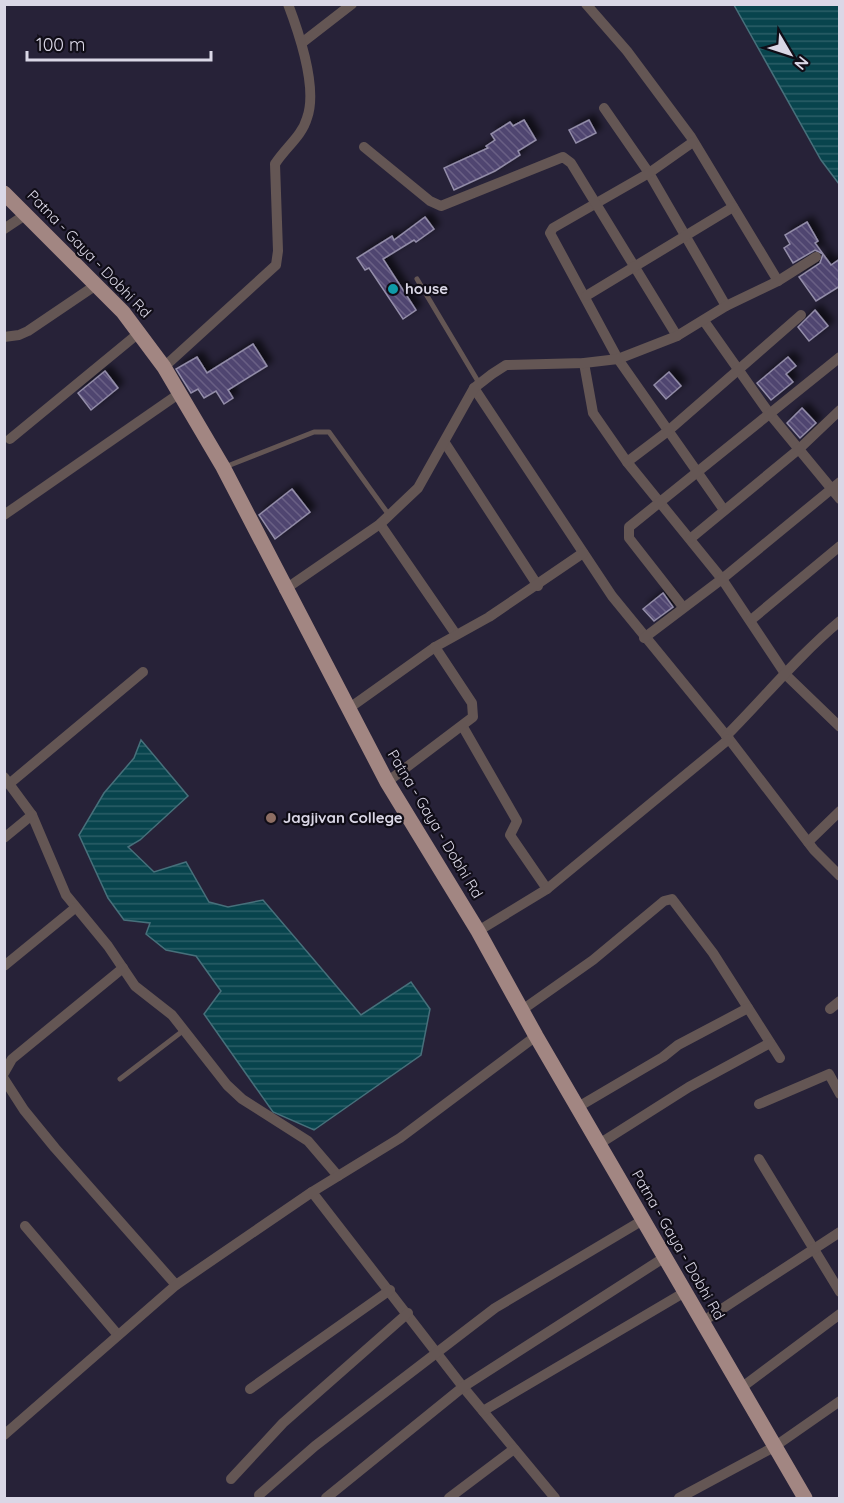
<svg xmlns="http://www.w3.org/2000/svg" width="844" height="1503" font-family="Quicksand,sans-serif">
  <defs>
    <pattern id="water-rules" width="6" height="5" patternUnits="userSpaceOnUse" patternTransform="scale(1.5)"><rect width="6" height="5" fill="#08444d"/><path d="M0 2.5h6" fill="none" stroke="#2b5e67"/></pattern>
    <pattern id="building-back-hatch" width="6" height="6" patternUnits="userSpaceOnUse" patternTransform="scale(1.5)"><rect width="6" height="6" fill="#504570"/><path d="M-1 5l2 2M0 0l6 6M5-1l2 2" fill="none" stroke="#695f84"/></pattern>
    <filter id="shadow"><feDropShadow dx="5.5" dy="-5.5" stdDeviation="3" flood-color="#0009"/></filter>
  </defs>
  <rect width="100%" height="100%" fill="#272238"/>
  <g fill="url(#water-rules)" stroke="#47707b" stroke-width="1.5">
    <polygon points="734,5 839,5 839,184 821,160"/>
    <polygon points="141,740 188,796 140,840 128,847 154,872 186,862 209,902 228,907 263,900 361,1015 411,982 430,1009 421,1055 314,1130 273,1112 204,1014 221,991 196,956 166,950 146,934 150,923 124,920 108,898 79,835 104,793 134,758"/>
  </g>
  <g fill="url(#building-back-hatch)" stroke="#938da9" stroke-width="1.5" filter="url(#shadow)">
    <polygon points="524,120 536,140 518,151 520,155 495,171 454,190 444,168 488,148 486,146 495,140 491,134 510,122 513,126"/>
    <polygon points="589,120 596,133 576,143 569,130"/>
    <polygon points="425,217 434,229 416,242 414,240 383,259 416,310 403,319 369,268 365,270 357,258 392,236 394,240"/>
    <polygon points="807,222 818,241 815,243 831,265 840,259 840,286 816,301 799,277 820,263 823,254 815,250 793,263 784,248 790,244 785,235"/>
    <polygon points="815,310 828,326 809,341 798,327"/>
    <polygon points="253,344 267,366 228,390 233,398 224,404 216,391 204,398 198,389 191,393 176,369 197,357 207,373"/>
    <polygon points="788,357 796,366 786,374 793,382 771,400 757,383"/>
    <polygon points="105,371 118,388 91,410 78,393"/>
    <polygon points="669,372 681,386 666,399 654,385"/>
    <polygon points="802,408 816,423 800,438 787,423"/>
    <polygon points="292,489 310,512 275,539 259,515"/>
    <polygon points="663,593 673,607 654,621 643,609"/>
  </g>
  <g fill="none" stroke-linecap="round" stroke-linejoin="round">
    <g stroke="#645654" stroke-width="5">
      <polyline points="417,279 479,383"/>
      <polyline points="225,467 314,432 329,432 389,515"/>
      <polyline points="120,1079 184,1030"/>
    </g>
    <g stroke="#645654" stroke-width="10">
      <polyline points="586,4 627,51 691,137 778,281"/>
      <polyline points="303,42 352,4"/>
      <polyline points="604,108 649,173 726,306"/>
      <polyline points="693,142 649,173 553,228 550,233 618,359 724,510"/>
      <polyline points="364,147 430,201 441,206 563,157 571,163 677,336"/>
      <polyline points="4,229 25,215"/>
      <polyline points="586,296 733,207"/>
      <polyline points="704,321 769,413 840,499"/>
      <polyline points="4,337 19,335 28,331 96,285"/>
      <polyline points="584,363 593,413 627,462 722,579 786,675 840,727"/>
      <path d="M164 367 276 265 278 251 275 164C285 148 302 136 307 118 318 88 299 33 288 4"/>
      <polyline points="474,388 612,596 729,739 814,850 840,876"/>
      <polyline points="10,439 140,332"/>
      <polyline points="445,443 538,586"/>
      <polyline points="627,462 668,431 801,315"/>
      <polyline points="4,515 180,393"/>
      <polyline points="380,524 455,633"/>
      <polyline points="690,539 799,449 840,410"/>
      <polyline points="284,590 380,524 418,488 474,388 492,374 506,365 584,363 618,359 677,336 726,306 778,281 816,257"/>
      <polyline points="683,607 629,538 629,527 840,357"/>
      <polyline points="751,620 840,546"/>
      <polyline points="644,638 722,579 840,482"/>
      <polyline points="348,709 435,647 489,617 583,553"/>
      <polyline points="463,727 517,821 510,835 547,889"/>
      <path d="M726 736C764 698 798 656 840 621"/>
      <polyline points="4,777 32,815 66,895 108,946 135,986 172,1015 227,1085 242,1099 308,1141 338,1176"/>
      <polyline points="387,782 473,717 472,703 435,647"/>
      <polyline points="9,784 143,672"/>
      <polyline points="4,838 32,815"/>
      <polyline points="808,842 840,811"/>
      <polyline points="478,931 547,889 729,739"/>
      <polyline points="4,966 75,908"/>
      <polyline points="830,1009 840,1001"/>
      <polyline points="522,1010 593,960 664,901 672,899 713,953 780,1058"/>
      <polyline points="4,1073 12,1059 123,968"/>
      <polyline points="4,1079 24,1110 55,1148 176,1285"/>
      <polyline points="759,1104 829,1074 840,1094"/>
      <polyline points="578,1107 663,1057 678,1045 748,1008"/>
      <polyline points="599,1144 689,1087 770,1043"/>
      <polyline points="759,1159 840,1292"/>
      <polyline points="312,1192 463,1387 555,1498"/>
      <polyline points="25,1226 118,1335"/>
      <polyline points="702,1322 840,1232"/>
      <polyline points="741,1388 840,1314"/>
      <polyline points="250,1389 390,1290"/>
      <polyline points="483,1411 685,1292"/>
      <polyline points="4,1435 176,1285 312,1192 400,1138 536,1036"/>
      <polyline points="231,1479 283,1423 408,1313"/>
      <polyline points="259,1495 315,1446 495,1308 643,1220"/>
      <polyline points="326,1498 463,1387 665,1257"/>
      <polyline points="449,1498 514,1449"/>
      <polyline points="679,1498 774,1447 840,1401"/>
    </g>
    <polyline stroke="#a28682" stroke-width="15" points="4,193 123,312 164,367 223,467 387,782 478,931 536,1036 805,1498"/>
  </g>
  <circle fill="#0f9aa8" stroke="#100d17" stroke-width="2" cx="393" cy="289" r="6"/>
  <circle fill="#8d6e63" stroke="#100d17" stroke-width="2" cx="271" cy="818" r="6"/>
  <g text-anchor="middle" stroke-width="4.5" stroke-linejoin="round" paint-order="stroke">
    <g font-size="15" fill="#dad7e6" stroke="#100d17">
      <text transform="translate(89 254) rotate(46)" y="5">Patna - Gaya - Dobhi Rd</text>
      <text transform="translate(435 824) rotate(59)" y="5">Patna - Gaya - Dobhi Rd</text>
      <text transform="translate(678 1245) rotate(60)" y="5">Patna - Gaya - Dobhi Rd</text>
    </g>
    <g font-size="15" font-weight="bold" fill="#dad7e6" stroke="#100d17" text-anchor="start">
      <text x="405" y="294">house</text>
      <text x="283" y="823">Jagjivan College</text>
    </g>
  </g>
  <rect width="844" height="1503" fill="none" stroke="#dad7e6" stroke-width="12"/>
  <g transform="translate(790 54) rotate(129)" stroke="#100d17" stroke-width="4.5" paint-order="stroke">
  <path d="M0-4.5L10 22L0 15L-10 22Z" fill="#dad7e6"/>
  <text y="-9" font-size="16" font-weight="bold" text-anchor="middle" fill="#dad7e6">N</text>
  </g>
  <path d="M27 51v9h184v-9" fill="none" stroke="#dad7e6" stroke-width="3"/>
  <text x="36" y="51" font-size="18" fill="#dad7e6" stroke="#100d17" stroke-width="4.5" paint-order="stroke">100 m</text>
</svg>
